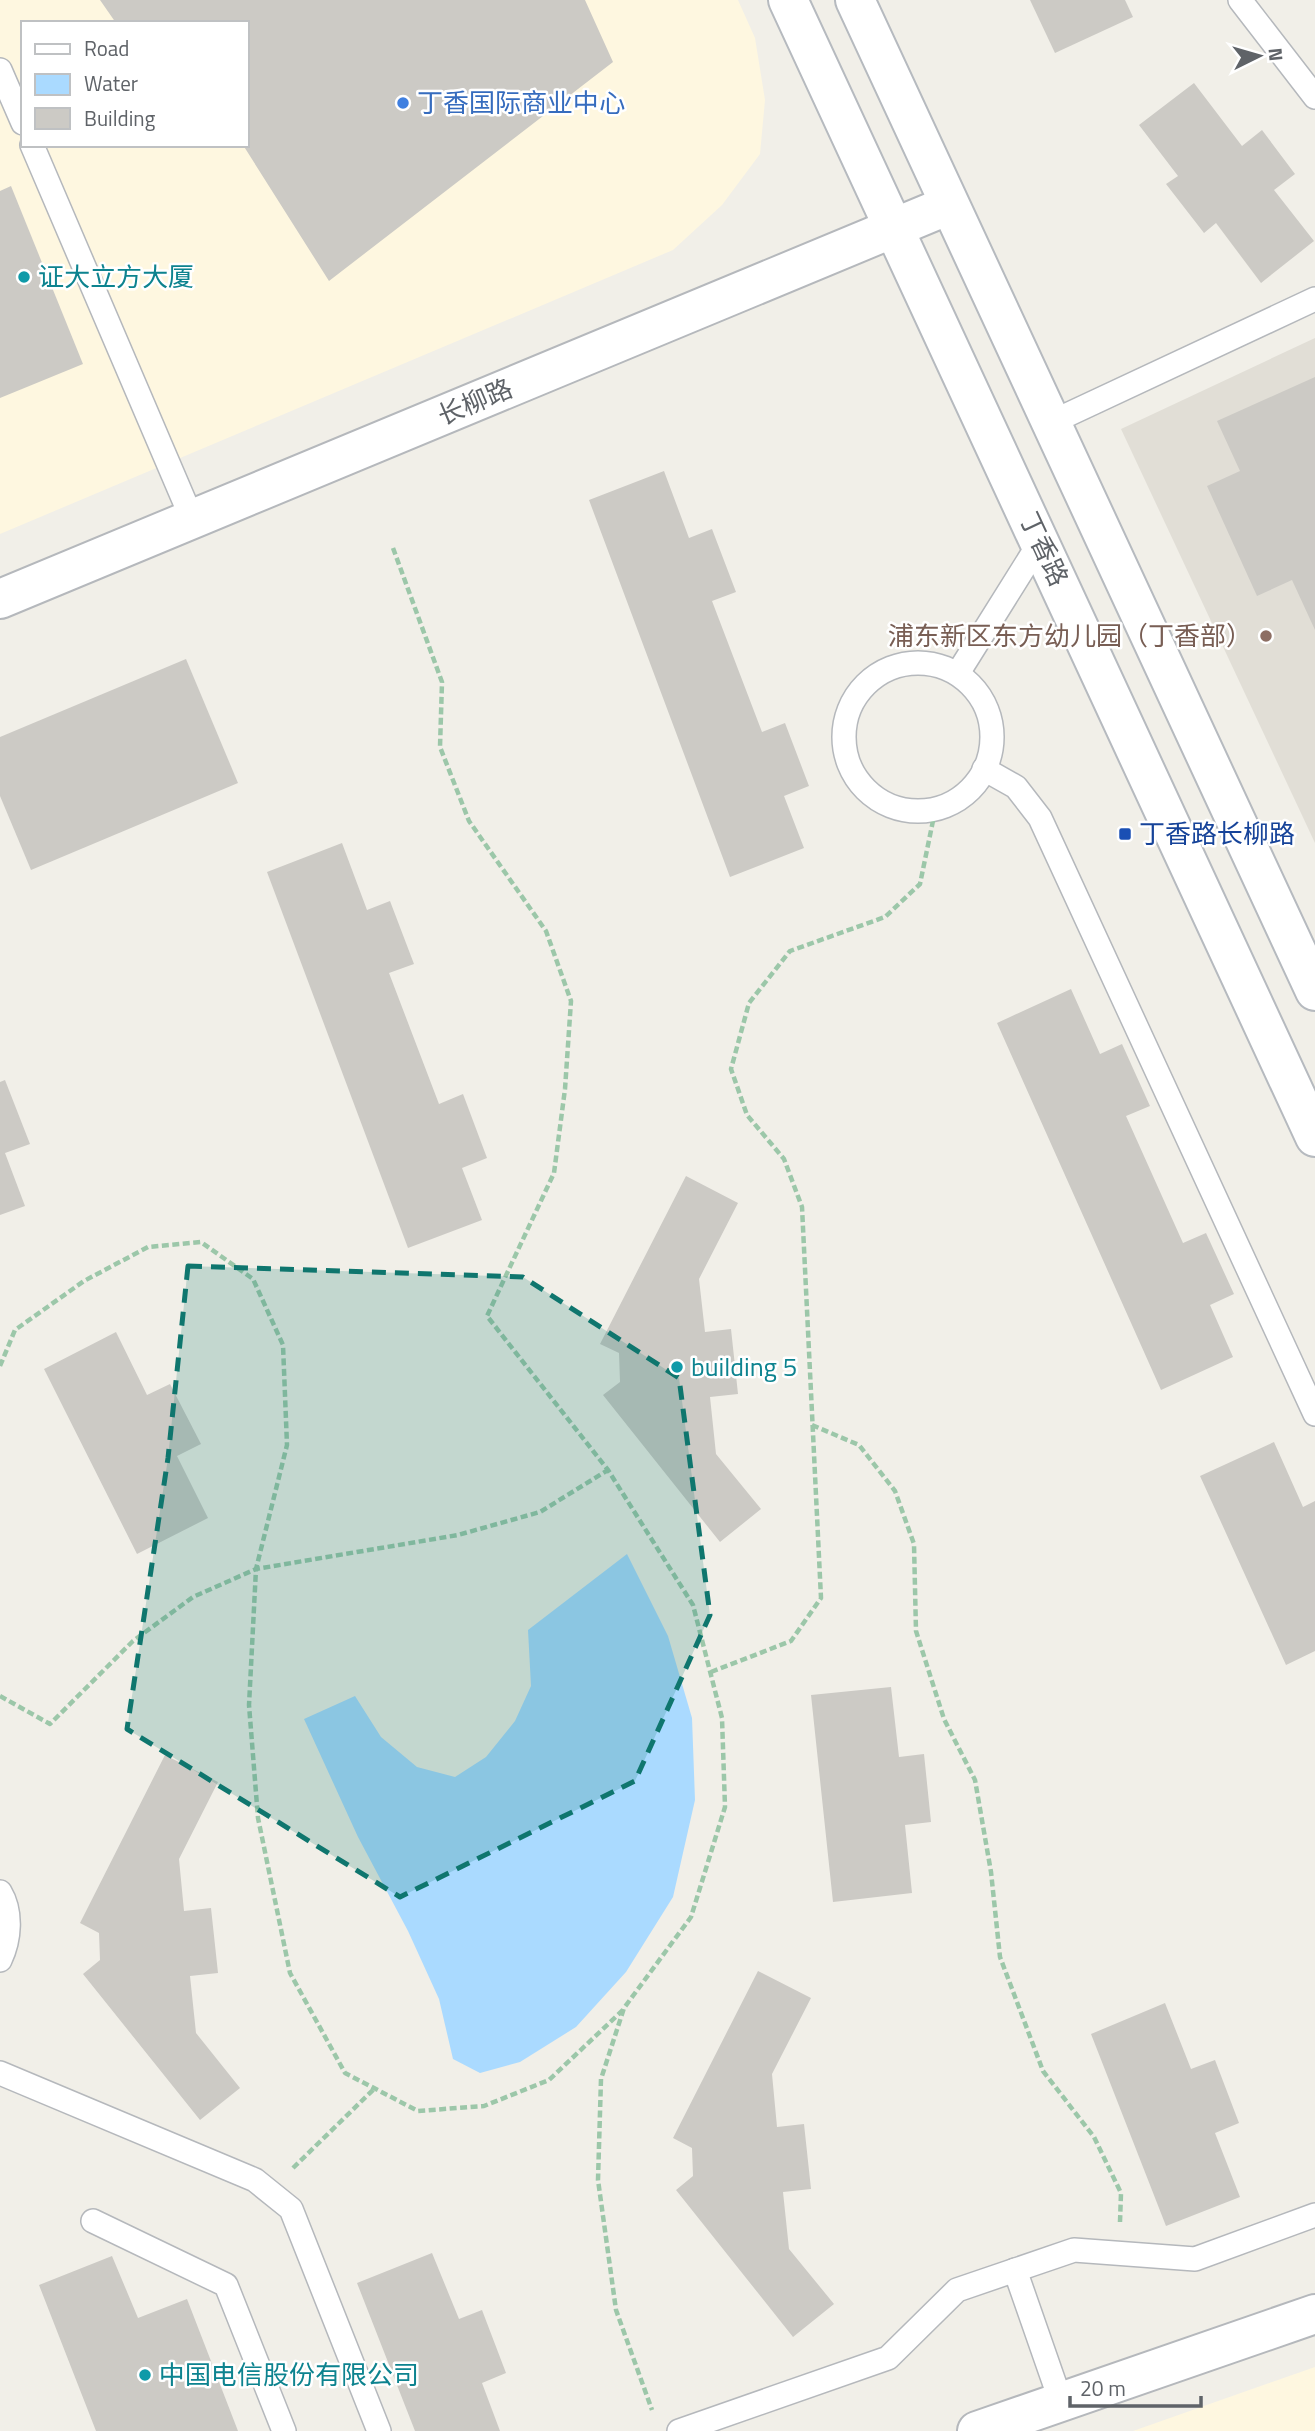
<svg xmlns="http://www.w3.org/2000/svg" width="1315" height="2431" font-family="'Titillium Web','Noto Sans SC',sans-serif">
  <rect width="100%" height="100%" fill="#f1efe8"/>
  <g fill="#fef7e0" fill-rule="evenodd">
    <path d="M0 0H738L755 38 765 100 760 154 722 205 673 250 0 534ZM23 23H247V145H23Z"/>
    <polygon points="1315,2367 1315,2431 1133,2431"/>
  </g>
  <polygon fill="#e1ded6" points="1315,338 1315,843 1121,429"/>
  <polygon fill="#aadaff" points="627,1554 668,1636 692,1718 695,1800 673,1897 626,1972 576,2027 520,2062 480,2073 453,2059 439,1999 408,1931 358,1837 304,1719 355,1696 381,1737 417,1767 455,1777 486,1757 515,1721 531,1686 528,1630"/>
  <g fill="#cccac5">
    <polygon points="100,0 585,0 613,62 329,281 243,145 247,145 247,23 116,23"/>
    <polygon points="1030,0 1125,0 1133,17 1055,53"/>
    <polygon points="1194,83 1242,146 1262,130 1295,174 1274,190 1314,241 1261,283 1216,223 1204,233 1166,184 1178,176 1139,125"/>
    <polygon points="11,186 83,364 0,398 0,191"/>
    <polygon points="1315,377 1315,630 1292,580 1257,596 1207,486 1240,471 1217,421"/>
    <polygon points="664,471 689,538 712,529 736,592 712,601 762,732 785,723 809,786 784,796 804,848 730,877 589,500"/>
    <polygon points="186,659 238,783 31,870 0,796 0,737"/>
    <polygon points="342,843 367,910 390,901 414,964 389,973 439,1104 463,1094 487,1158 462,1168 482,1220 408,1248 267,872"/>
    <polygon points="1071,989 1100,1054 1122,1044 1150,1106 1126,1116 1183,1243 1206,1233 1234,1294 1210,1305 1233,1357 1161,1390 997,1023"/>
    <polygon points="5,1080 30,1144 5,1153 25,1206 0,1215 0,1082"/>
    <polygon points="686,1176 738,1203 699,1279 705,1332 731,1329 738,1394 710,1397 716,1454 761,1509 720,1542 603,1395 620,1382 619,1353 600,1344"/>
    <polygon points="116,1332 147,1395 170,1384 201,1444 177,1456 208,1518 137,1554 44,1369"/>
    <polygon points="1274,1442 1303,1507 1315,1501 1315,1651 1286,1665 1200,1476"/>
    <polygon points="891,1687 899,1757 924,1754 931,1822 905,1825 912,1893 833,1902 811,1695"/>
    <polygon points="165,1755 218,1782 179,1859 184,1911 211,1908 218,1973 190,1976 196,2033 240,2088 200,2120 83,1974 100,1960 99,1933 80,1923"/>
    <polygon points="758,1971 811,1998 772,2074 777,2127 804,2124 811,2189 783,2192 789,2249 834,2304 793,2337 676,2190 693,2176 692,2148 673,2138"/>
    <polygon points="1165,2003 1191,2069 1215,2060 1239,2123 1215,2133 1240,2197 1166,2226 1091,2034"/>
    <polygon points="432,2253 459,2319 482,2310 506,2373 482,2383 500,2431 415,2431 357,2283"/>
    <polygon points="112,2256 138,2318 187,2299 238,2431 96,2431 39,2285"/>
  </g>
  <g fill="none" stroke-linecap="round" stroke-linejoin="round">
    <defs>
      <g id="lane">
        <polyline points="1240,0 1315,97"/>
        <polyline points="0,70 23,123"/>
        <polyline points="32,145 192,519"/>
        <polyline points="1050,423 1315,299"/>
        <circle cx="918" cy="737" r="74"/>
        <polyline points="958,673 1040,542"/>
        <polyline points="984,769 1016,787 1040,818 1315,1414"/>
        <path d="M0 1892C12 1912 10 1939 0 1960"/>
        <polyline points="0,2073 255,2180 291,2209 379,2431"/>
        <polyline points="93,2221 226,2285 284,2431"/>
        <polyline points="1015,2270 1061,2402"/>
        <polyline points="679,2431 888,2358 957,2290 1074,2250 1195,2259 1315,2215"/>
      </g>
      <g id="street">
        <polyline points="0,599 949,205"/>
        <polyline points="977,2431 1315,2314"/>
      </g>
      <g id="secondary">
        <polyline points="788,0 1315,1137"/>
        <polyline points="855,0 1315,991"/>
      </g>
    </defs>
    <use href="#lane" stroke="#b5b8bc" stroke-width="26"/>
    <use href="#street" stroke="#b5b8bc" stroke-width="42"/>
    <use href="#secondary" stroke="#b6babf" stroke-width="42"/>
    <g stroke="#9cc7a9" stroke-width="4.5" stroke-dasharray="7 3.5" stroke-linecap="butt">
      <polyline points="393,548 442,682 440,747 469,821 546,931 571,1001 565,1089 554,1173 487,1316 608,1470 693,1605 722,1718 725,1807 691,1917 624,2008 601,2079 598,2180 616,2310 652,2410"/>
      <polyline points="0,1366 15,1330 84,1281 148,1247 201,1242 253,1279 283,1345 287,1445 256,1569 249,1705 258,1818 290,1973 345,2073 418,2111 484,2106 549,2080 623,2010"/>
      <polyline points="812,1425 859,1445 895,1491 914,1544 916,1631 944,1719 975,1780 991,1872 1000,1957 1043,2071 1094,2137 1121,2193 1120,2222"/>
      <polyline points="711,1672 791,1641 821,1598 802,1207 784,1159 747,1115 731,1069 749,1003 790,951 885,917 920,884 935,811"/>
      <polyline points="0,1696 50,1724 133,1641 193,1597 256,1569 458,1535 540,1512 608,1470"/>
      <polyline points="293,2168 375,2088"/>
    </g>
    <use href="#lane" stroke="#fff" stroke-width="23"/>
    <use href="#street" stroke="#fff" stroke-width="38"/>
    <use href="#secondary" stroke="#fff" stroke-width="38"/>
  </g>
  <path fill="#0f766e" fill-opacity="0.2" stroke="#0f766e" stroke-width="5" stroke-dasharray="14 9" stroke-linejoin="round" d="M188 1266 523 1277 679 1378 710 1615 635 1781 400 1897 127 1729 168 1458Z"/>
  <circle fill="#3f7fe0" stroke="#fff" stroke-width="2.5" cx="403" cy="103" r="7"/>
  <g fill="#0f9aa8" stroke="#fff" stroke-width="2.5">
    <circle cx="24" cy="277" r="7"/>
    <circle cx="677" cy="1367" r="7"/>
    <circle cx="145" cy="2375" r="7"/>
  </g>
  <circle fill="#8d6e63" stroke="#fff" stroke-width="2.5" cx="1266" cy="636" r="7"/>
  <rect fill="#1a4fb4" stroke="#fff" stroke-width="2.5" x="1118" y="827" width="14" height="14" rx="3.5"/>
  <g text-anchor="middle" stroke-width="5" stroke-linejoin="round" paint-order="stroke">
    <g font-size="26" fill="#366cbe" stroke="#fff" text-anchor="start">
      <text x="417" y="112">丁香国际商业中心</text>
    </g>
    <g font-size="26" fill="#0d838f" stroke="#fff" text-anchor="start">
      <text x="38" y="286">证大立方大厦</text>
      <text x="691" y="1376">building 5</text>
      <text x="159" y="2384">中国电信股份有限公司</text>
    </g>
    <g font-size="26" fill="#5f6368" stroke="#fff">
      <text transform="translate(475 402) rotate(-23)" y="9">长柳路</text>
      <text transform="translate(1044 549) rotate(65)" y="9">丁香路</text>
    </g>
    <g font-size="26" fill="#785e54" stroke="#fff" text-anchor="end">
      <text x="1252" y="645">浦东新区东方幼儿园（丁香部）</text>
    </g>
    <g font-size="26" fill="#164399" stroke="#fff" text-anchor="start">
      <text x="1139" y="843">丁香路长柳路</text>
    </g>
  </g>
  <rect x="21" y="21" width="228" height="126" fill="#ffffff" stroke="#bfc1c3" stroke-width="2"/>
  <rect x="35" y="44" width="35" height="10" fill="#ffffff" stroke="#bfc1c3" stroke-width="2"/>
  <text x="84" y="56" font-size="21" fill="#5f6368">Road</text>
  <rect x="35" y="74" width="35" height="21" fill="#aadaff" stroke="#bfc1c3" stroke-width="2"/>
  <text x="84" y="91" font-size="21" fill="#5f6368">Water</text>
  <rect x="35" y="108" width="35" height="21" fill="#cccac5" stroke="#bfc1c3" stroke-width="2"/>
  <text x="84" y="126" font-size="21" fill="#5f6368">Building</text>
  <g transform="translate(1259 56) rotate(85)" stroke="#ffffff" stroke-width="5" paint-order="stroke">
  <path d="M0-5L12 26L0 18L-12 26Z" fill="#5f6368"/>
  <text y="-10" font-size="19" font-weight="bold" text-anchor="middle" fill="#5f6368">N</text>
  </g>
  <path d="M1070 2396v10h131v-10" fill="none" stroke="#5f6368" stroke-width="3.5"/>
  <text x="1080" y="2396" font-size="21" fill="#5f6368" stroke="#ffffff" stroke-width="5" paint-order="stroke">20 m</text>
</svg>
